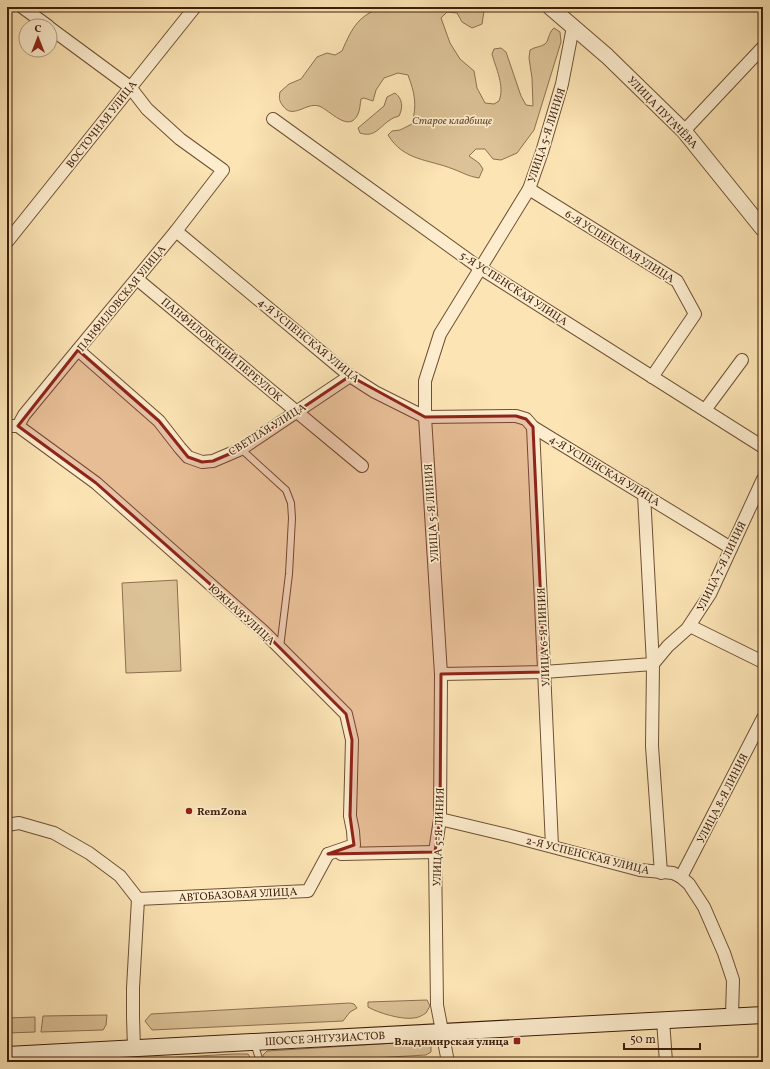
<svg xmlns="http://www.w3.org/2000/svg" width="770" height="1069" font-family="Vollkorn,serif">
  <rect width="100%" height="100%" fill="#fce4b4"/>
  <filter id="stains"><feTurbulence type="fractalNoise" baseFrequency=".005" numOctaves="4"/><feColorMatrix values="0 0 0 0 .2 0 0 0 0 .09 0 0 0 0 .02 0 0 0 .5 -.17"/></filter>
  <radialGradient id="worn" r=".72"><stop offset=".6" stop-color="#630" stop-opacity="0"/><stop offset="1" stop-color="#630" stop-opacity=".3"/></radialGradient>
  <g fill="#dcc297" stroke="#8d7050">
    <path d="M386 7 400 8 410 7H480L484 11 482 24 472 28 462 22 457 13 447 12 441 18 450 43 460 59 474 71 477 88 485 103 494 104 499 101C505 86 496 69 492 54L494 49 501 48 506 52 521 96 526 105 533 106 532 78 529 58 530 50C534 47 541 47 545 44 549 41 548 33 554 28L560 32 561 42 534 130 517 153 501 160 493 159 485 149H476L469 156 479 163 483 169 479 178C467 176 464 173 453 169 428 159 404 161 388 135L392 131 400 130 412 124C417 104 415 94 408 75L398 73 384 78 376 90 373 101 364 98 361 99C360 104 360 110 358 114 349 134 330 110 319 106 306 102 293 120 283 106 279 101 279 98 280 92L289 84 301 79 317 57 327 53 335 55 342 51C352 28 359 13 386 7Z"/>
    <path d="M395 93C403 99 403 108 399 116 396 117 392 118 390 120 379 127 375 138 360 133L358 128 384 106 387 97Z"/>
    <polygon points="177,580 181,671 126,673 122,583"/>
    <path d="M427 1000 430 1006 426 1013C423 1015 418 1018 414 1018 402 1020 378 1013 368 1007V1002Z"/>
    <polygon points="350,1003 354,1004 357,1008 350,1012 343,1021 152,1030 145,1021 151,1014"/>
    <polygon points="107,1015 106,1025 103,1030 41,1032 43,1016"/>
    <polygon points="35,1017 35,1032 7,1033 7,1018"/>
    <polygon points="429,1041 431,1047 431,1052 426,1055 301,1062 267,1062 263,1060 263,1055 267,1051"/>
    <polygon points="233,1054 248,1054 251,1059 250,1062 96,1062"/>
  </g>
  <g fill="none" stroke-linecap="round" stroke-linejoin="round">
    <defs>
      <g id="service">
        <polyline points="241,449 286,490 291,503 292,518 289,574 280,648"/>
        <polyline points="252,1043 256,1049 260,1062"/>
      </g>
      <g id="minor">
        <polyline points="22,7 48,26"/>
        <polyline points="273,119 477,266 763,447"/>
        <polyline points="684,131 763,47"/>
        <polyline points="529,189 677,281 695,314 652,377"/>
        <polyline points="176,231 350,376 375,392 425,417 516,416 526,419 533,427 731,548"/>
        <polyline points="7,242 195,7"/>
        <polyline points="137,279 362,466"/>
        <polyline points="78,350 159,421 180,448 188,457 202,462 213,461 241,449 350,376"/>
        <polyline points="705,410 742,360"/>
        <polyline points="7,426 18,426 96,483 263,631 346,714 352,740 350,816 353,831 354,845 328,854"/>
        <polyline points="18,426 24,415 176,231 223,170 180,139 147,109 130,87 50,28"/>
        <polyline points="533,427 552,846"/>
        <polyline points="644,494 653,664 652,746 661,873"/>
        <polyline points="690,626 763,662"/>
        <polyline points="441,674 544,672 653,664 668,646 687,629 710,594 763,479"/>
        <polyline points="440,819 511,836 640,870 673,873 681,877 689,884 704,907 724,953 733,980 732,1016"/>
        <polyline points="7,825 19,823 54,833 89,853 120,876 138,899 133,988 133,1017 134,1048"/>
        <polyline points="341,854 435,852"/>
        <polyline points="681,877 763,718"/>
        <polyline points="138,899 308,891 328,854"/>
        <polyline points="663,1020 666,1062"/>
        <polyline points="448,1062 437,1005 435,852 440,819 441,674 425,417 425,381 440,334 529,189 542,152 562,84 573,27"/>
      </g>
      <polyline id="tertiary" points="550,7 607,56 684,131 763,229"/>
      <polyline id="secondary" points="7,1055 763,1015"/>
    </defs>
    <use href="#service" stroke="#6e5034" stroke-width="8"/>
    <use href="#minor" stroke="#6e5034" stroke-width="14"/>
    <use href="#tertiary" stroke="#6e5034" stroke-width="17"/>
    <use href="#secondary" stroke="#3e1e0a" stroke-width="18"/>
    <use href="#service" stroke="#fdedce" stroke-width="6"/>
    <use href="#minor" stroke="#fdedce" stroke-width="12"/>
    <use href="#tertiary" stroke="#fdedce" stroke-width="15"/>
    <use href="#secondary" stroke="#fdedce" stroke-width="16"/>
  </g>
  <path fill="#8f2418" fill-opacity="0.2" stroke="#8f2418" stroke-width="3" stroke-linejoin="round" d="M78 350 159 421 188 457 202 462 213 461 241 449 350 376 425 417 516 416 526 419 533 427 544 672 441 674 440 819 435 852 328 854 354 845 350 816 352 740 346 714 263 631 96 483 18 426Z"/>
  <g fill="#8f2418" stroke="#fdedce" stroke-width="1.5">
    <circle cx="189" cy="811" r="4"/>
    <rect x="513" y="1037" width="8" height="8" rx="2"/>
  </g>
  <g text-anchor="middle" stroke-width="3.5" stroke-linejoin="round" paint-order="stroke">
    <g font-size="11" fill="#3e1e0a" stroke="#fdedce">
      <text transform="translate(663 112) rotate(46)" y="4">УЛИЦА ПУГАЧЁВА</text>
      <text transform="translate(101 124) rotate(-52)" y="4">ВОСТОЧНАЯ УЛИЦА</text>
      <text transform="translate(546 135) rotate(-72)" y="4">УЛИЦА 5-Я ЛИНИЯ</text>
      <text transform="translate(620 246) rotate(32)" y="4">6-Я УСПЕНСКАЯ УЛИЦА</text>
      <text transform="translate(514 288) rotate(33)" y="4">5-Я УСПЕНСКАЯ УЛИЦА</text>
      <text transform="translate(121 298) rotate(-51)" y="4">ПАНФИЛОВСКАЯ УЛИЦА</text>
      <text transform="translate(309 340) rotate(39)" y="4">4-Я УСПЕНСКАЯ УЛИЦА</text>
      <text transform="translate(222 349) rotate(40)" y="4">ПАНФИЛОВСКИЙ ПЕРЕУЛОК</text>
      <text transform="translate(267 429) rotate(-32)" y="4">СВЕТЛАЯ УЛИЦА</text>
      <text transform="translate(605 470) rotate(31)" y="4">4-Я УСПЕНСКАЯ УЛИЦА</text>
      <text transform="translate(431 513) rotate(-94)" y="4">УЛИЦА 5-Я ЛИНИЯ</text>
      <text transform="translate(721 566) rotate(-64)" y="4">УЛИЦА 7-Я ЛИНИЯ</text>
      <text transform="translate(242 614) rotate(42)" y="4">ЮЖНАЯ УЛИЦА</text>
      <text transform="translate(543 637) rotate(-93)" y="4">УЛИЦА 6-Я ЛИНИЯ</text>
      <text transform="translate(722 798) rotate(-63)" y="4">УЛИЦА 8-Я ЛИНИЯ</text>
      <text transform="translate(438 837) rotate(-88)" y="4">УЛИЦА 5-Я ЛИНИЯ</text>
      <text transform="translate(588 855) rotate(14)" y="4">2-Я УСПЕНСКАЯ УЛИЦА</text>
      <text transform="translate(238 894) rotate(-3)" y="4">АВТОБАЗОВАЯ УЛИЦА</text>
      <text transform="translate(325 1038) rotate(-3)" y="4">ШОССЕ ЭНТУЗИАСТОВ</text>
    </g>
    <g font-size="11" font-style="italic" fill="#66472d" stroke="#fdedce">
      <text x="452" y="124">Старое кладбище</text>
    </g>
    <g font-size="11" font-weight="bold" fill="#3e1e0a" stroke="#fdedce" text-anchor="start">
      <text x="197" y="815">RemZona</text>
      <text x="509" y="1045" text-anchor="end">Владимирская улица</text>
    </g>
  </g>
  <rect width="770" height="1069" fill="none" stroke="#fce4b4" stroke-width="24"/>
  <rect x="8" y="8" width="754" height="1053" fill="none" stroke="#3e1e0a" stroke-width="2"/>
  <rect x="12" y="12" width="746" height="1045" fill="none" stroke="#3e1e0a"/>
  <g transform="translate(38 38)"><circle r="19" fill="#fdedce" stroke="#b19a80"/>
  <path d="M0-3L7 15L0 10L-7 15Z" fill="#8f2418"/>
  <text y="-6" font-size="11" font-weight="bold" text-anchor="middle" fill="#3e1e0a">С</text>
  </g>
  <path d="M624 1043v6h76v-6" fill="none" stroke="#3e1e0a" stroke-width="2"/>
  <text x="630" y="1043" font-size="12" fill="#3e1e0a" stroke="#fdedce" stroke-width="3" paint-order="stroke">50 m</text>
  <rect width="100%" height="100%" filter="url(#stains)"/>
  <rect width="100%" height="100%" fill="url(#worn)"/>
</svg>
